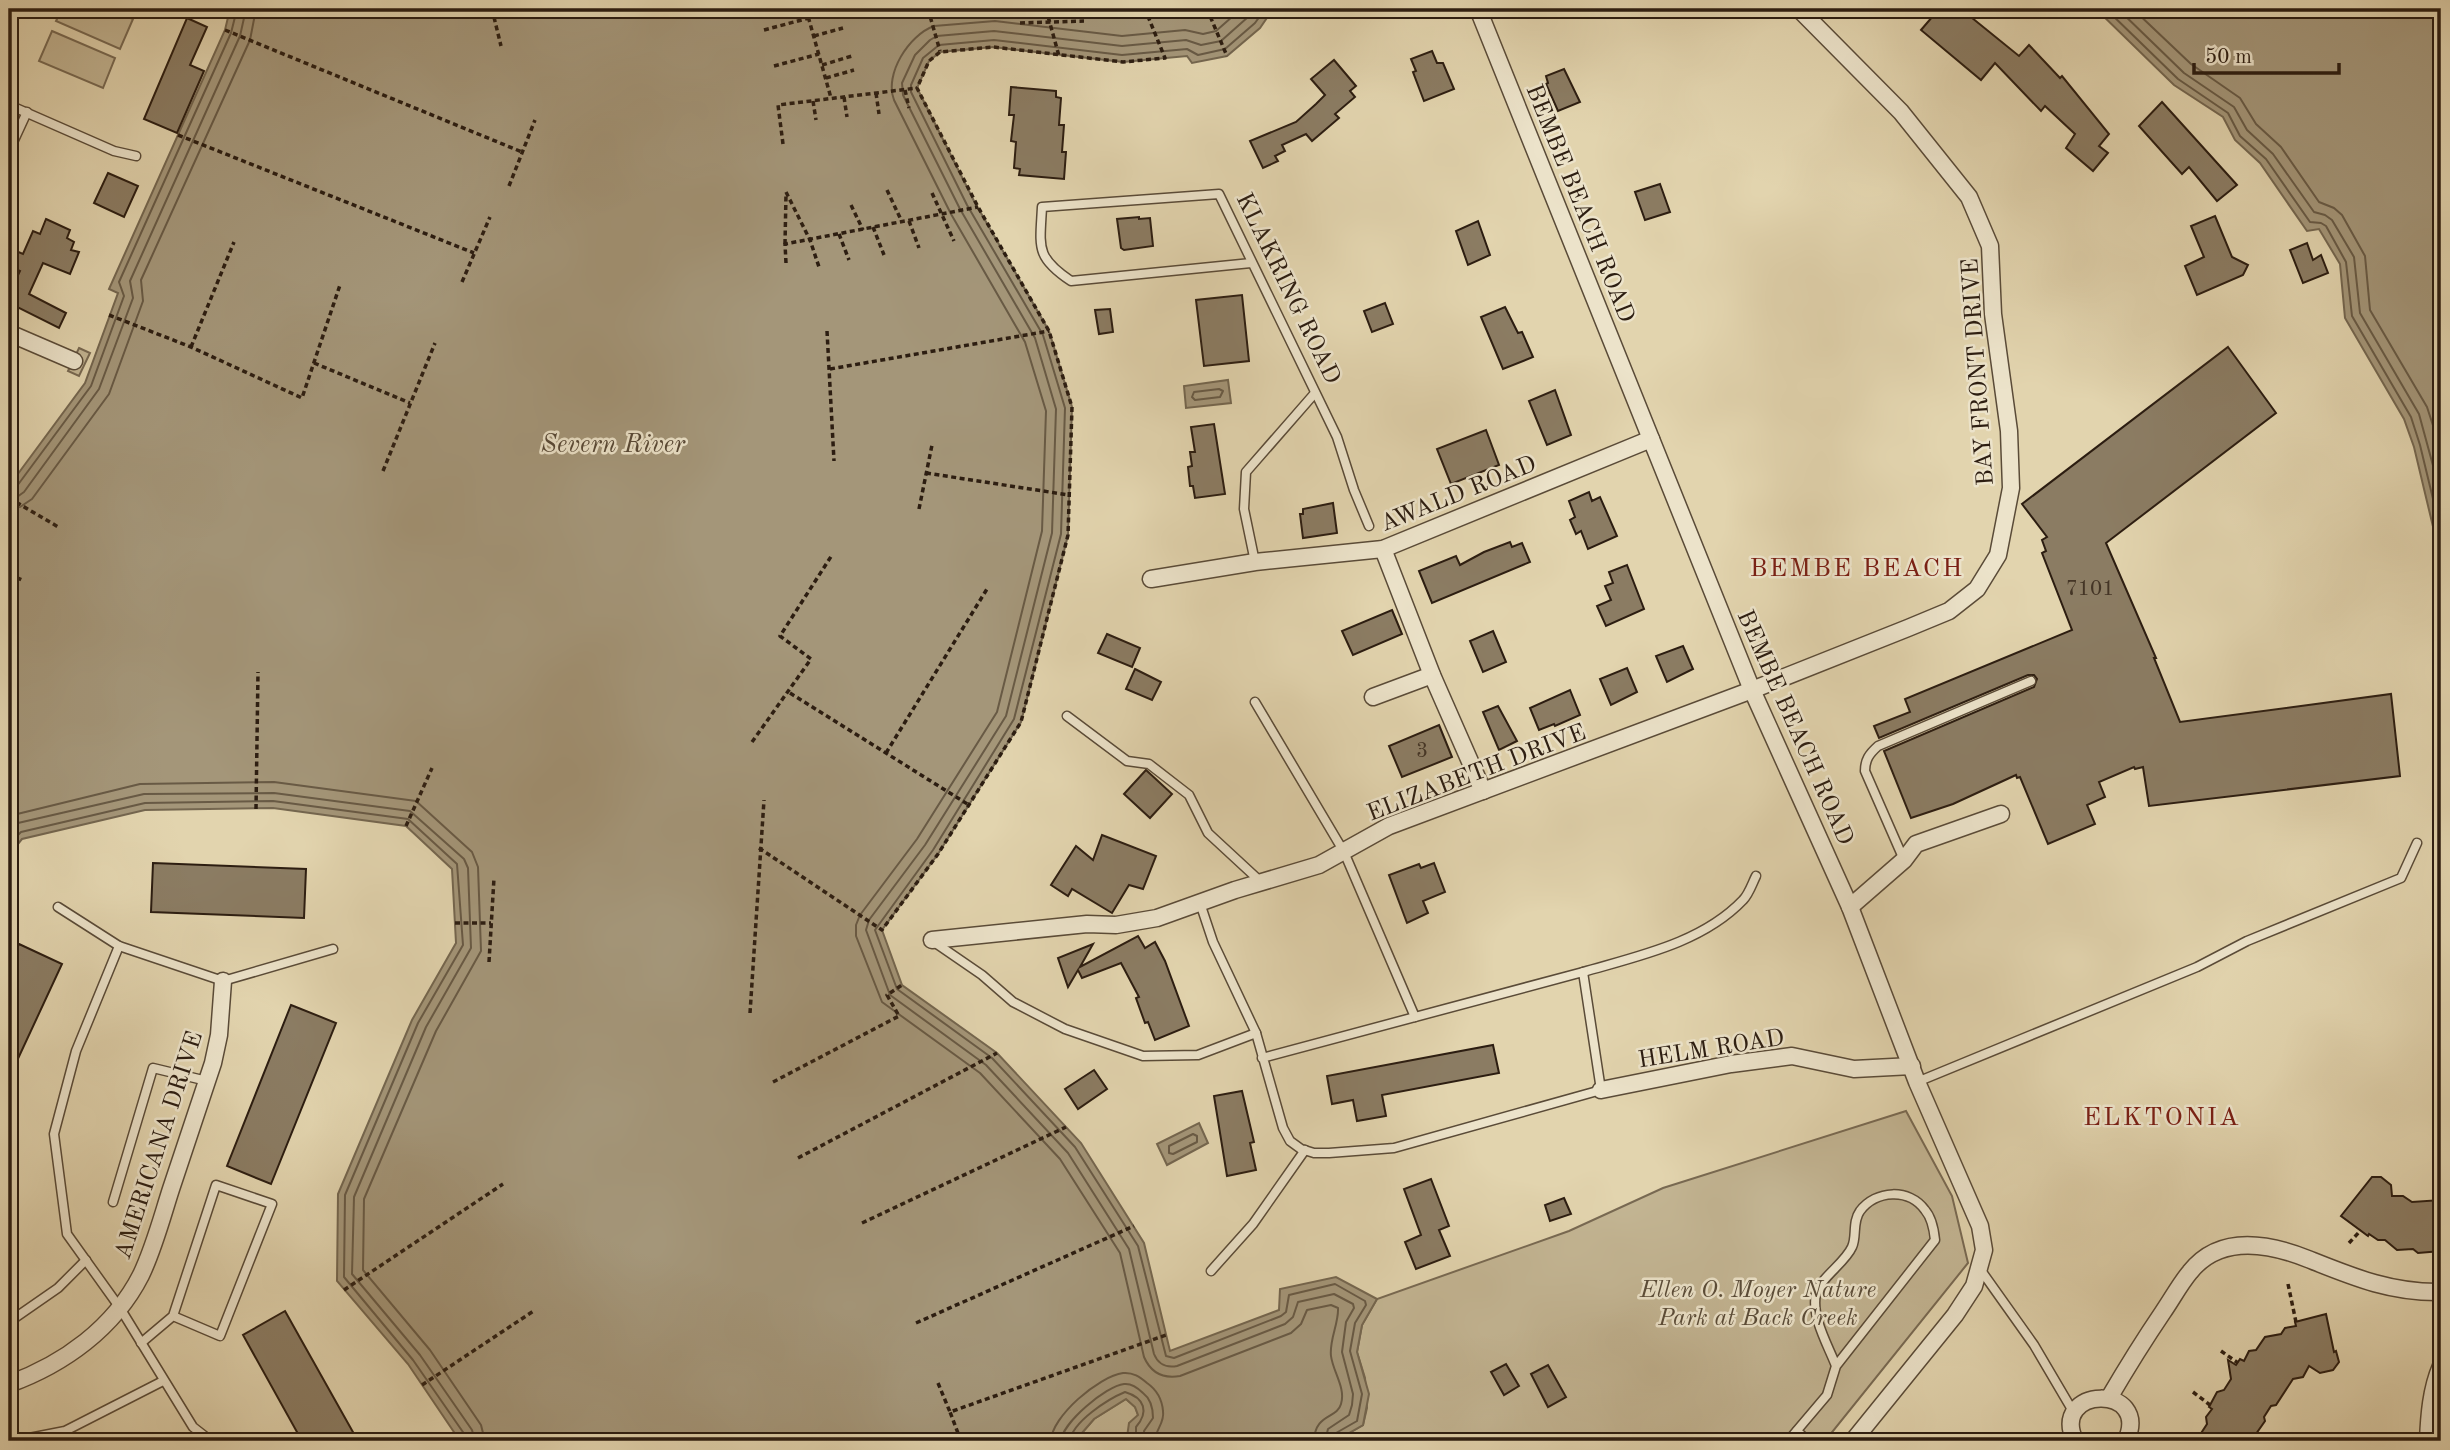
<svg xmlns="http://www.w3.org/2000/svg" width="2450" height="1450" font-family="'Old Standard TT',serif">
  <rect width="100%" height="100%" fill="#e2d4ae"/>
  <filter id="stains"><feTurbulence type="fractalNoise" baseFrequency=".00286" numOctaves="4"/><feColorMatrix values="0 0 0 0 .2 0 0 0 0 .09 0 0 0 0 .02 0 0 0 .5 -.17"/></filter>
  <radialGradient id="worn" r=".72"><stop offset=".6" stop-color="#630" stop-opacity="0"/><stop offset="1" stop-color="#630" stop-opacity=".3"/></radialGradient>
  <g fill="#c3b593" stroke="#786952" stroke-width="2">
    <polygon points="62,9 108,9 133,19 120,49 56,21"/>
    <polygon points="52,31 115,58 103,88 39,61"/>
    <polygon points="79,348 90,353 79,376 68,371"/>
    <polygon points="1906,1111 1952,1196 1968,1263 1825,1441 1335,1441 1363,1425 1367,1408 1365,1378 1357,1352 1362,1325 1377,1299 1569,1231 1663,1188"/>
    <polygon points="1126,1399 1135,1407 1138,1415 1127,1436 1132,1441 1075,1441 1094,1419"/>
  </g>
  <g fill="#a49679" stroke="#74664f" stroke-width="2">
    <polygon points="230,9 1273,9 1260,28 1227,56 1192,63 1187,56 1123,62 993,47 940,52 929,61 917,88 974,201 1049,331 1072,407 1068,535 1021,722 938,854 882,930 902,985 997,1053 1081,1143 1144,1243 1170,1351 1279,1310 1280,1289 1336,1277 1377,1299 1362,1325 1357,1352 1369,1394 1363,1425 1335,1441 1132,1441 1127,1437 1129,1423 1138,1415 1135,1407 1126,1399 1094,1419 1075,1441 460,1441 408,1364 337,1281 338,1194 412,1020 456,943 452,869 406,826 273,808 145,810 22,839 9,855 9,486 85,383 118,293 109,289 225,30"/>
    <polygon points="2096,9 2441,9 2441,551 2435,535 2414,447 2404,419 2345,318 2340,264 2319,229 2307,231 2260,163 2235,140 2223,117 2174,85"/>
    <polygon points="1228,380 1231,403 1186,408 1184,386"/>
    <polygon points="1199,1123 1208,1143 1167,1165 1157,1144"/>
  </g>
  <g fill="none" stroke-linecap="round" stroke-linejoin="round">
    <g stroke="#685a45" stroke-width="2">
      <path d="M1241 9 1216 31 1203 34 1185 30 1122 36 995 21 934 26C909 35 884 74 894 100L951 214 1025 342 1046 411 1042 531 997 712 917 839 860 915 856 925V936L882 1002 980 1073 1060 1159 1120 1253 1144 1357C1151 1373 1163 1379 1180 1376L1291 1333 1301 1324 1307 1310 1331 1305 1338 1308C1339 1323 1329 1340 1331 1356 1333 1372 1346 1388 1341 1404 1337 1419 1315 1413 1314 1441"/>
      <path d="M1254 9 1248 17 1221 41 1201 45 1186 40 1122 46 994 31 937 36 930 40 915 55 902 83 903 95 960 209 1035 338 1056 409 1052 533 1006 716 925 845 869 920 866 930 890 995 986 1065 1068 1153 1129 1249 1154 1354C1158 1364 1166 1368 1177 1366L1285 1324 1293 1317 1298 1302 1334 1294 1353 1304 1354 1308 1346 1322 1342 1352 1353 1394 1352 1405 1349 1415 1328 1429 1325 1441"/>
      <polyline points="1265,9 1255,23 1225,49 1198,55 1187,49 1122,55 994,40 939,45 923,58 911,85 911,92 967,205 1043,335 1065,408 1061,534 1014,719 933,850 875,930 897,989 992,1058 1075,1147 1138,1246 1166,1356 1174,1358 1281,1316 1286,1312 1289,1295 1335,1284 1365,1301 1366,1305 1355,1323 1350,1351 1362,1394 1357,1421 1336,1433 1334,1441"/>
      <polyline points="2106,9 2178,79 2228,113 2240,136 2266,159 2310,222 2321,223 2326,226 2346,262 2352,316 2411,417 2420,445 2441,532"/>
      <polyline points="2118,9 2184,73 2234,107 2247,130 2273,154 2314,212 2325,215 2332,220 2354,257 2360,313 2419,414 2441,495"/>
      <polyline points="2133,9 2191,64 2240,98 2256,124 2281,147 2319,202 2334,208 2342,215 2365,256 2370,310 2427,407 2441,450"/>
      <polygon points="1219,389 1223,391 1220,397 1195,400 1192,397 1194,392"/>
      <polyline points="9,489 17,486 91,386 124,296 119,282 231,33 237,9"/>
      <polyline points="9,498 17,497 24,492 99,389 133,298 130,281 240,36 246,9"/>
      <polyline points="9,508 20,507 32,499 109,394 143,301 141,280 250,40 256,9"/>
      <polyline points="9,816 140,784 274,782 416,801 472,852 478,867 481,951 436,1031 364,1199 363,1270 430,1350 481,1425 485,1441"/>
      <polyline points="9,830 18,823 144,794 274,793 410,811 464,859 468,868 471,948 426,1027 354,1197 352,1274 420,1355 472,1430 475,1441"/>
      <polyline points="9,844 21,832 145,803 273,801 408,819 457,864 463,945 418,1023 345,1195 344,1277 413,1360 465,1435 466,1441"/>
      <polygon points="1193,1134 1197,1136 1197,1142 1173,1154 1169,1153 1169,1146"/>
      <path d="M1051 1441C1051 1417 1099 1376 1123 1373 1133 1372 1140 1377 1147 1383 1157 1390 1162 1399 1163 1411 1165 1423 1155 1430 1155 1441"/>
      <path d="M1061 1441C1062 1423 1106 1386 1124 1384 1132 1383 1138 1388 1143 1393 1151 1399 1153 1408 1153 1418L1144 1431 1145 1441"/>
      <path d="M1070 1441C1072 1422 1108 1399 1125 1392 1145 1398 1149 1412 1136 1427V1441"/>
    </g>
  </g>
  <g fill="#8b7c63" stroke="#2c1d11" stroke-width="2">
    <polygon points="1939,9 1961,9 2019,56 2029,45 2060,78 2062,76 2109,134 2099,146 2108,153 2093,171 2066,148 2075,134 2045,106 2041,111 1995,63 1981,80 1921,30"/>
    <polygon points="187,18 207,27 190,65 204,71 177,133 144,119"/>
    <polygon points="1432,51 1437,63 1443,63 1454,89 1424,101 1413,72 1416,71 1411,59"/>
    <polygon points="1334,60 1356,86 1350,91 1355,97 1335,114 1339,118 1312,141 1306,134 1282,145 1285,151 1275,156 1278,161 1263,168 1250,141 1296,122 1316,104 1325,95 1311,79"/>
    <polygon points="1564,69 1580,102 1558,111 1546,84 1548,83 1546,76"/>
    <polygon points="1011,87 1056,91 1056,97 1061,98 1059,125 1064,125 1062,152 1066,152 1064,179 1019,175 1020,169 1014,168 1016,142 1011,141 1014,115 1009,115"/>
    <polygon points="2162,102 2237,185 2217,201 2189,167 2182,174 2139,126"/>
    <polygon points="108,173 138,186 124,217 94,203"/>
    <polygon points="1660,184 1670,212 1645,220 1635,192"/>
    <polygon points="2215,216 2232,257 2248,265 2243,275 2197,295 2185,266 2204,257 2191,226"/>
    <polygon points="1139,217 1139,219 1150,218 1153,246 1124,250 1121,248 1117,219"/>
    <polygon points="46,219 70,230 67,238 74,242 71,250 79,252 70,274 43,263 29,294 66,313 59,328 9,303 9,294 20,271 9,266 9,248 23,254 33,231 40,234"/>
    <polygon points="1478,221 1490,255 1468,265 1456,231"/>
    <polygon points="2307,243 2313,260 2321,255 2328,273 2303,283 2290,250"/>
    <polygon points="1242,295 1249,361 1204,366 1196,300"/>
    <polygon points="1385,303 1393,324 1372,332 1364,311"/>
    <polygon points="1505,307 1518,333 1522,332 1533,357 1503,369 1481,317"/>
    <polygon points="1110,309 1113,332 1099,334 1095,310"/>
    <polygon points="2228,347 2276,413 2106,543 2156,658 2154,658 2180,722 2391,694 2400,776 2149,806 2143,767 2135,769 2134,767 2099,782 2105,797 2087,805 2095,824 2048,844 2020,777 2017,778 2016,775 1953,804 1911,818 1884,751 2034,687 2037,679 2034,675 2028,675 1879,738 1874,726 1910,712 1905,699 2072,630 2042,553 2046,551 2042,540 2047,537 2022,504"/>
    <polygon points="1555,390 1571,435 1547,445 1529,401"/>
    <polygon points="1214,424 1225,494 1195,498 1193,486 1190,486 1188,467 1192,466 1190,452 1195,452 1191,427"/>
    <polygon points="1486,430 1499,465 1451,484 1437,449"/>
    <polygon points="1589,492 1592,501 1600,497 1617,536 1588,549 1581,531 1576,534 1570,520 1575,517 1569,501"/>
    <polygon points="1333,503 1337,533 1303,538 1300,514 1303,514 1303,509"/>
    <polygon points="1510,542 1512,547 1522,543 1530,562 1432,603 1419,571 1456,556 1460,565 1484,552"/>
    <polygon points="1627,565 1644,609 1606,626 1597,606 1611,600 1605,586 1613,583 1609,572"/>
    <polygon points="1392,610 1402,634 1353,655 1342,631"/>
    <polygon points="1493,631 1506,662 1483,672 1470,641"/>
    <polygon points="1107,634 1140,648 1132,667 1098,653"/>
    <polygon points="1683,646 1693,669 1667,682 1656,656"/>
    <polygon points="1627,668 1637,692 1611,705 1600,679"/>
    <polygon points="1135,669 1161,682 1152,700 1126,689"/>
    <polygon points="1570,690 1580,715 1555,726 1554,724 1539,730 1530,708"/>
    <polygon points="1498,706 1517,741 1499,750 1483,712"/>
    <polygon points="1439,725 1452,757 1402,777 1389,746"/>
    <polygon points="1146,770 1172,794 1150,818 1124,794"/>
    <polygon points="1102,835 1156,856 1143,889 1129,885 1112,913 1072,889 1068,896 1051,885 1076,846 1093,860"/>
    <polygon points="153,863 306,869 304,918 151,912"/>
    <polygon points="1434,863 1445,892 1423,901 1428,913 1407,923 1389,875 1419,864 1421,868"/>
    <polygon points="1138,936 1145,948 1155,942 1165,961 1189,1026 1155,1040 1148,1022 1145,1023 1136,998 1139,997 1121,963 1082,978 1078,970 1068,987 1058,958 1093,944 1080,967"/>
    <polygon points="19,944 62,964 9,1078 9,966"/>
    <polygon points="291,1005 336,1023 271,1184 227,1166"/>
    <polygon points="1493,1045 1499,1073 1382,1095 1386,1116 1357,1121 1353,1100 1332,1104 1327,1076"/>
    <polygon points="1094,1070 1107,1089 1078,1109 1065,1089"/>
    <polygon points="1242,1091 1254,1142 1250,1143 1256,1170 1227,1176 1214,1096"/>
    <polygon points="2372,1177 2381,1177 2391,1185 2392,1196 2403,1196 2412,1202 2441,1200 2441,1251 2418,1253 2413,1249 2397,1250 2385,1240 2378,1240 2369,1234 2368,1236 2341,1216"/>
    <polygon points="1431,1179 1449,1226 1439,1230 1450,1256 1416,1269 1405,1242 1421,1235 1404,1189"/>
    <polygon points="1564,1198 1571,1214 1550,1221 1545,1205"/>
    <polygon points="285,1311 299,1336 358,1441 302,1441 243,1335"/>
    <polygon points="2326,1314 2334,1352 2336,1351 2339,1362 2333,1370 2320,1373 2309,1366 2303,1377 2293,1379 2276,1405 2271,1406 2264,1417 2265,1421 2251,1441 2196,1441 2207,1424 2206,1417 2212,1409 2209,1407 2217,1392 2224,1390 2231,1379 2228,1360 2236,1365 2240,1359 2244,1361 2249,1351 2256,1350 2265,1337 2281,1334 2285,1328 2296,1326 2295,1322"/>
    <polygon points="1506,1364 1519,1386 1504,1395 1491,1372"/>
    <polygon points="1548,1365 1566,1397 1548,1407 1531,1374"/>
  </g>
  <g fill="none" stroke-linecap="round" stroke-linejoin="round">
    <defs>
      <g id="lane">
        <polyline points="9,105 114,151 136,156"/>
        <polyline points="9,151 27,112"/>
        <path d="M1251 263 1071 281C1035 257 1040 247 1042 207L1219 194 1337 437 1354 490 1369 526"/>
        <polyline points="1255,562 1244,509 1246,472 1315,393"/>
        <polyline points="1255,702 1344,852 1415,1017"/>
        <polyline points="1067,716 1127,761 1149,764 1189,795 1208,833 1261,882"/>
        <path d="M1904 860 1865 771C1865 760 1869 754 1878 746L2031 681"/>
        <polyline points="1200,903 1213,942 1256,1033 1283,1128 1290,1141 1301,1149 1314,1153 1329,1153 1394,1148 1601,1090 1583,972 1262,1058"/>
        <polyline points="58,907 119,946 223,981 333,949"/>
        <polyline points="934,942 982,975 1013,1002 1065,1029 1143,1056 1198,1055 1256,1033"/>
        <polyline points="119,946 76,1051 54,1134 67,1234 120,1308 193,1427 211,1441"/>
        <path d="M1583 972C1638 956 1702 943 1743 900 1749 894 1752 884 1756 876"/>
        <polyline points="1917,1082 2197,967 2247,941 2401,878 2417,843"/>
        <polyline points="113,1202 153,1068 207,1081"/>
        <polyline points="1980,1269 2034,1345 2074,1413"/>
        <polyline points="1211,1271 1253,1224 1305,1150"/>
        <polyline points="9,1322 58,1288 86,1260"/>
        <polyline points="141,1343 173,1316 216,1185 272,1204 220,1336 173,1316"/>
        <polyline points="1797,1431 1808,1441"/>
        <polyline points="14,1441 65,1431 163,1381"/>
        <path d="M1788 1441 1827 1395 1836 1366 1935 1240C1934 1230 1932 1218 1925 1210 1909 1188 1876 1190 1860 1211 1852 1222 1857 1237 1852 1247 1845 1263 1820 1278 1816 1294 1811 1317 1828 1345 1836 1366"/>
      </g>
      <g id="street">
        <polyline points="1478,9 1752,690 1850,907 1917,1082 1980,1226 1984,1250 1974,1286 1955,1315 1853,1441"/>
        <polyline points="9,333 74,361"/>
        <polyline points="1383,549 1432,675 1483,791"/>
        <polyline points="1151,579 1255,562 1383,549 1651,439"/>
        <polyline points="1373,697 1432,675"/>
        <polyline points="1850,907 1904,860 1916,844 2001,814"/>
        <polyline points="932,940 1087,924 1116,925 1157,918 1235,890 1319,865 1389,826 1752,690 1908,628 1949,611 1977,589 1998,555 2011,488 2009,431 1993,314 1990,246 1969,197 1901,112 1799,9"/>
        <polyline points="1601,1090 1731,1064 1792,1056 1854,1069 1912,1066"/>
        <path d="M9 1384C64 1364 114 1328 141 1275 154 1248 162 1217 171 1189 185 1147 199 1105 213 1063L219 1035 223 981"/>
        <path d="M2109 1398C2126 1369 2144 1340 2163 1312 2172 1299 2180 1284 2190 1272 2220 1234 2268 1243 2308 1259 2353 1277 2391 1293 2441 1292"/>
        <path d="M2075 1441C2049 1386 2152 1383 2126 1441"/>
        <path d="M2428 1441C2429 1416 2431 1389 2441 1366"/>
      </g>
    </defs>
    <use href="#lane" stroke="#5a4b38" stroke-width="11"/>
    <use href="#street" stroke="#5a4b38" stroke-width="19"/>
    <g stroke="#2c1d11" stroke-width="3.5" stroke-dasharray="5 3.5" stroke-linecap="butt">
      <polyline points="492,9 501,46"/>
      <polyline points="806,9 831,98"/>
      <polyline points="928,9 940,51"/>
      <polyline points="1046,9 1059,56"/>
      <polyline points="1207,9 1227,56"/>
      <polyline points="1020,23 1084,21"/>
      <polyline points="225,30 522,152"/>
      <polyline points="764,30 809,18"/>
      <polyline points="814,36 843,28"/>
      <polyline points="822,65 852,56"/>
      <polyline points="774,66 819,54"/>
      <polyline points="826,78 854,70"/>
      <polyline points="905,90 909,108"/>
      <polyline points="876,93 879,114"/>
      <polyline points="844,97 847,117"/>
      <polyline points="813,101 816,120"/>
      <polyline points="178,135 474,253"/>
      <polyline points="783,144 778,105 917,88"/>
      <polyline points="509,186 535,120"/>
      <polyline points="887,190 902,222"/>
      <polyline points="786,192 810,240 819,267"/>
      <polyline points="932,193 954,241"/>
      <polyline points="851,205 863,230"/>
      <polyline points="909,221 919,248"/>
      <polyline points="873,227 884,255"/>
      <polyline points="839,234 849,260"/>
      <polyline points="785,244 786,194"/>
      <polyline points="786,263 785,244 978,207"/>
      <polyline points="462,282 490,217"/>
      <polyline points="109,315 191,347 302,398 340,285"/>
      <polyline points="827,331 834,461"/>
      <polyline points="191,347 234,242"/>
      <polyline points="314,363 410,403"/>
      <polyline points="830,369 1049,331"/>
      <polyline points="383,471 435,343"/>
      <polyline points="926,473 1069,495"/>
      <polyline points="9,498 60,528"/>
      <polyline points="919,509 932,445"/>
      <polyline points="9,574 24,581"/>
      <polyline points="9,614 15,618"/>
      <polyline points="790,693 969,805"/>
      <polyline points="752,742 811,659 780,636 832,555"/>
      <polyline points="886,753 987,589"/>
      <polyline points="256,809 258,672"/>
      <polyline points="406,826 432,768"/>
      <polyline points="759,848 882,930 938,854 1021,722 1068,535 1072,407 1049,331 978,207 917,88 929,61 940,52 993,47 1123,62 1165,58 1145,9"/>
      <polyline points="455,923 491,923"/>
      <polyline points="489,962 494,878"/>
      <polyline points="750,1013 764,800"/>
      <polyline points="773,1082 899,1016 887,995 902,985"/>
      <polyline points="798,1158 997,1053"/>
      <polyline points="862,1223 1066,1127"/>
      <polyline points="2349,1243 2361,1230"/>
      <polyline points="2288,1284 2296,1322"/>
      <polyline points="344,1290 503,1184"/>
      <polyline points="916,1323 1134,1226"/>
      <polyline points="2221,1351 2238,1363"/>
      <polyline points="938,1383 950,1412"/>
      <polyline points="422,1385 535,1310"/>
      <polyline points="2193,1392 2210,1405"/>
      <polyline points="961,1441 950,1412 1166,1335"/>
    </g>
    <use href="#lane" stroke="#ece3ca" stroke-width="8"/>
    <use href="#street" stroke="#ece3ca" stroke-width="16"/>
  </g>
  <g text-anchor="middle" stroke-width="5" stroke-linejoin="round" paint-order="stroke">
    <g font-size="21" fill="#443526">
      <text x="2090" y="595">7101</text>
      <text x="1422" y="757">3</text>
    </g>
    <g font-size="24" fill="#2c1d11" stroke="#ece3ca">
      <text transform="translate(1581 203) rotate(68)" y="8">BEMBE BEACH ROAD</text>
      <text transform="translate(1289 288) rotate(64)" y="8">KLAKRING ROAD</text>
      <text transform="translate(1977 372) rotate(-94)" y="8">BAY FRONT DRIVE</text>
      <text transform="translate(1458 493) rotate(-22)" y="8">AWALD ROAD</text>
      <text transform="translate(1796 727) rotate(66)" y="8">BEMBE BEACH ROAD</text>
      <text transform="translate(1476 772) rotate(-21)" y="8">ELIZABETH DRIVE</text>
      <text transform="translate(1711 1048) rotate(-9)" y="8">HELM ROAD</text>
      <text transform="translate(158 1145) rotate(-72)" y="8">AMERICANA DRIVE</text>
    </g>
    <g font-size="24" font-style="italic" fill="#594b38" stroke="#ece3ca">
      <text x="1758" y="1297">Ellen O. Moyer Nature<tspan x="1758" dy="28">Park at Back Creek</tspan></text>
    </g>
    <g font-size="26" font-style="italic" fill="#564735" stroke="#ece3ca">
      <text x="613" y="452">Severn River</text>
    </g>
    <g font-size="26" letter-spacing="2" fill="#7a1f14" stroke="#ece3ca">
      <text x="1857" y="576">BEMBE BEACH</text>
      <text x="2162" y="1125">ELKTONIA</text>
    </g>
  </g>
  <rect width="2450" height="1450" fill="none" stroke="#e2d4ae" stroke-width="35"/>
  <rect x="10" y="10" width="2429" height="1429" fill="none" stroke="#2c1d11" stroke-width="3.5"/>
  <rect x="18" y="18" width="2415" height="1415" fill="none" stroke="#2c1d11" stroke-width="2"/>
  <path d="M2194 63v10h145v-10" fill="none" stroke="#2c1d11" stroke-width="3.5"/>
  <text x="2205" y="63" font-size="21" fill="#2c1d11" stroke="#ece3ca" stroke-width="5" paint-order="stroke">50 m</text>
  <rect width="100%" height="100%" filter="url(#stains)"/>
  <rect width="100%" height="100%" fill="url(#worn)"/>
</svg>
